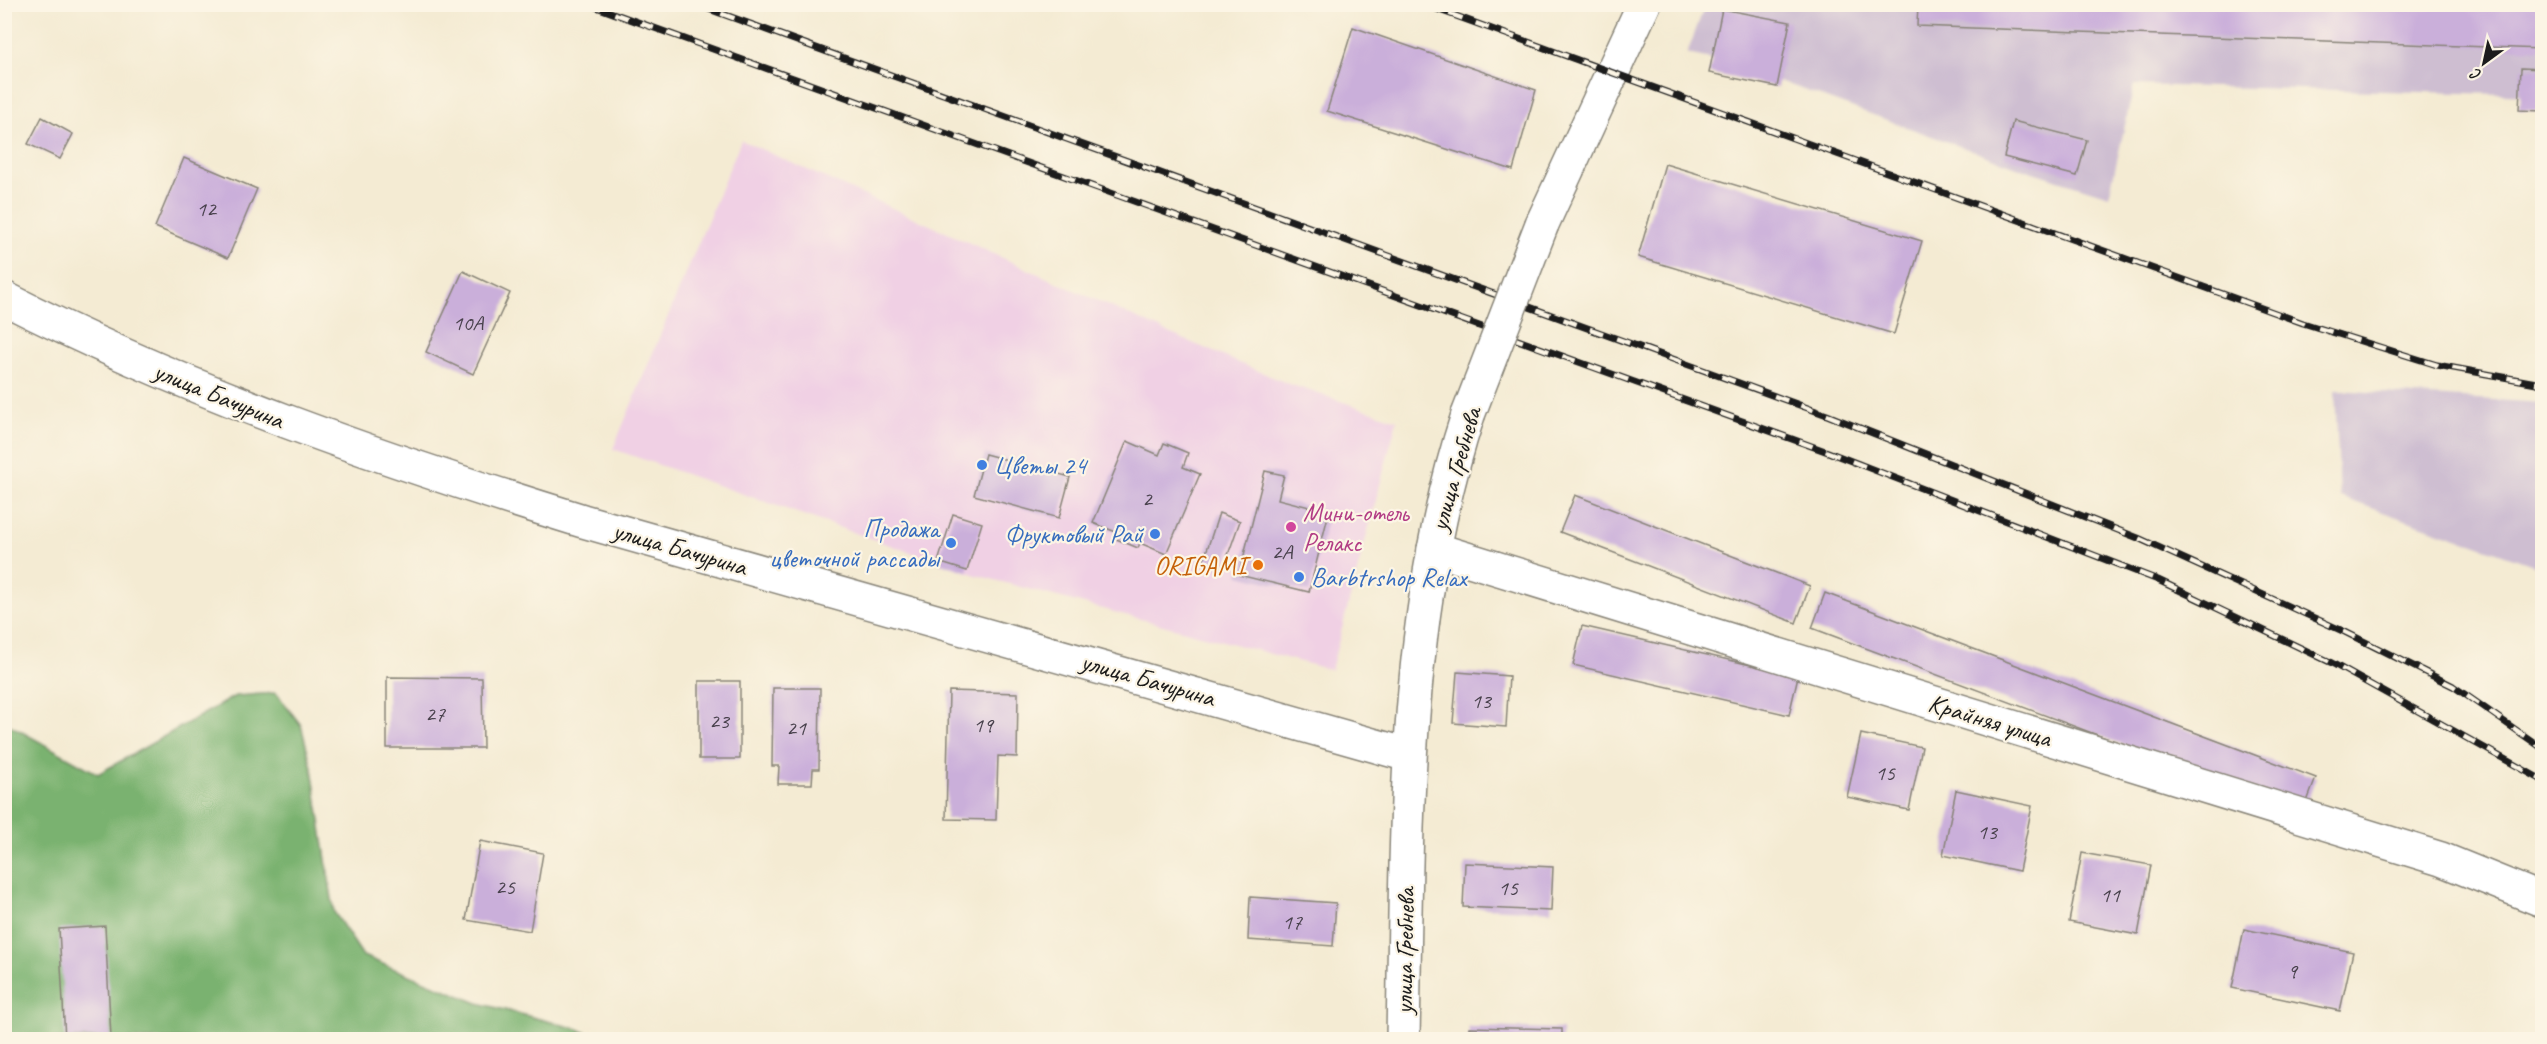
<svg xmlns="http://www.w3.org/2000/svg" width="2547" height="1044" font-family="Caveat,sans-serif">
  <rect width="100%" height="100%" fill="#fcf5e5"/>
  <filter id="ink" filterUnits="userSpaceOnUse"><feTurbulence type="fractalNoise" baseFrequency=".0167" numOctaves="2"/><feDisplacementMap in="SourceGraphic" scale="12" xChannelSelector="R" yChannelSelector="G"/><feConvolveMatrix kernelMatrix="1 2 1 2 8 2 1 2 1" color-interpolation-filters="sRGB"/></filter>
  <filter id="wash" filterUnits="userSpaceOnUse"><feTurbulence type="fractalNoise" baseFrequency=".008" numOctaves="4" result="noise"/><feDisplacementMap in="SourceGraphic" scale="24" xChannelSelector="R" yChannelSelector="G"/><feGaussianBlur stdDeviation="1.35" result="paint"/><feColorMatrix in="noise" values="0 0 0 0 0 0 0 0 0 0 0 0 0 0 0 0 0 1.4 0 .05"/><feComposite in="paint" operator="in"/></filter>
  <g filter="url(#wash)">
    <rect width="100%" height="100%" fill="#f4ebd3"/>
    <polygon fill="#f0d0e4" points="741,140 1169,333 1289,384 1397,420 1331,670 976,575 613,449"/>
    <g fill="#cebed1">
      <polygon points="1705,5 2542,5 2542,95 2134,85 2109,196 2020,168 1726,62 1687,54"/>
      <polygon points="2335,390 2542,403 2542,568 2340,497"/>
    </g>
    <polygon fill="#7ab26f" stroke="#4b6746" stroke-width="1.5" points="276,693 301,725 312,768 334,912 363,956 478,1003 578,1029 598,1039 5,1039 4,722 98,774 235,696"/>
    <g id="blocks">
      <g fill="#caafda">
        <polygon points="1918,4 2542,4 2542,49 1917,26"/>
        <polygon points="1722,9 1790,22 1777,87 1709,73"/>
        <polygon points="1353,27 1536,90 1513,170 1327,111"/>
        <polygon points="2521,68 2542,69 2542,111 2519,110"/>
        <polygon points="42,117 73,134 60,159 28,144"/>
        <polygon points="2013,121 2087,140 2077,176 2004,157"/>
        <polygon points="184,158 257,189 228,258 155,227"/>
        <polygon points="1665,164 1922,241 1894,334 1638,257"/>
        <polygon points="463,271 510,293 473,374 426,352"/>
        <polygon points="1127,441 1159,455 1164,443 1188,453 1183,467 1200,474 1166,554 1140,543 1138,548 1114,538 1116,532 1093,523"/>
        <polygon points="985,454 1070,477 1059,518 974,495"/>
        <polygon points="1265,471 1284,475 1278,499 1329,512 1309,592 1239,575"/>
        <polygon points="1575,495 1810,586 1796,623 1560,532"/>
        <polygon points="1219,513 1240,521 1223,569 1203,562"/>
        <polygon points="953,514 982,523 967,571 938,562"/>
        <polygon points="1825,593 2316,778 2303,812 1812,628"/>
        <polygon points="1582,626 1798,676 1789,715 1573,665"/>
        <polygon points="1457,672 1509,676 1506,727 1453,723"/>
        <polygon points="387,677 482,678 483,748 387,748"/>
        <rect x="699" y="681" width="41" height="78"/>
        <polygon points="773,688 820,688 819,769 813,769 812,784 778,784 779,766 772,766"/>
        <polygon points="949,691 1018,693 1017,757 998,756 996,820 946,819"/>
        <polygon points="1861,734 1922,747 1909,810 1847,797"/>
        <polygon points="1956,790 2032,806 2019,871 1943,855"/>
        <polygon points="480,841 543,853 530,931 466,920"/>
        <polygon points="2082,853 2151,865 2138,935 2069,922"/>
        <polygon points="1465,863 1553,867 1551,911 1463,907"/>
        <polygon points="1250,897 1336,903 1333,946 1248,940"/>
        <polygon points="105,926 111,1037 65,1039 59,929"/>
        <polygon points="2244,929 2353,952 2340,1011 2232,988"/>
        <polygon points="1469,1027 1562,1029 1562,1040 1468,1040"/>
      </g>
    </g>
  </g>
  <g filter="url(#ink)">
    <use href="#blocks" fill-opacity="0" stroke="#888478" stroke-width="1.5"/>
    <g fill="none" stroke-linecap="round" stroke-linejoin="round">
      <defs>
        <polyline id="minor" points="1434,549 2441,859 2542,900"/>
        <g id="tertiary">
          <polyline points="1542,224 1644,4"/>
          <path d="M4 298C190 393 385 460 583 521L1408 755"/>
          <path d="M1403 1040C1407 830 1402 617 1468 415"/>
        </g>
      </defs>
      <use href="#minor" stroke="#888478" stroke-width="36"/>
      <use href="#tertiary" stroke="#888478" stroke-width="36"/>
      <use href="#minor" stroke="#fff" stroke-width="33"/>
      <use href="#tertiary" stroke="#fff" stroke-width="33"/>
      <defs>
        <g id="rail">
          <polyline points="588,4 1828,452 2158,580 2330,662 2542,780"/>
          <polyline points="695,4 1827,415 2138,538 2345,632 2453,686 2542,748"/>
          <polyline points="1423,4 2303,323 2437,365 2542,384"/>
        </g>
      </defs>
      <use href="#rail" stroke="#1c1c1c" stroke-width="7"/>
      <use href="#rail" stroke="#fcf5e5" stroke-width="4.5" stroke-dasharray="14" stroke-linecap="butt"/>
      <defs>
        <polyline id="tertiary-bridge" points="1468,415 1542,224"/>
      </defs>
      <use href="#tertiary-bridge" stroke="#888478" stroke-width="36" stroke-linecap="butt"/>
      <use href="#tertiary-bridge" stroke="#fff" stroke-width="33"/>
    </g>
  </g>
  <g fill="#3f7fe0" stroke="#fcf5e5" stroke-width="2">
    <circle cx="982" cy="465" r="6"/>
    <circle cx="1155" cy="534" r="6"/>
    <circle cx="951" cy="543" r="6"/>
    <circle cx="1299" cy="577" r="6"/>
  </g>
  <circle fill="#d1479c" stroke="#fcf5e5" stroke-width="2" cx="1291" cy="527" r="6"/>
  <circle fill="#e8710a" stroke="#fcf5e5" stroke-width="2" cx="1258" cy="565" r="6"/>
  <g text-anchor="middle" stroke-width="4.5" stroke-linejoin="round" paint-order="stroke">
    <g font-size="22" fill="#48414c">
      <text x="206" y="216">12</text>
      <text x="468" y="330">10А</text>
      <text x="1147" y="506">2</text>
      <text x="1282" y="559">2А</text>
      <text x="1481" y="708">13</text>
      <text x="435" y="721">27</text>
      <text x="719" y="728">23</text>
      <text x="983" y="732">19</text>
      <text x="796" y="735">21</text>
      <text x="1885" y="780">15</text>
      <text x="1987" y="839">13</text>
      <text x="505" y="894">25</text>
      <text x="1508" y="895">15</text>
      <text x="2110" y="902">11</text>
      <text x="1292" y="929">17</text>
      <text x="2292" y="978">9</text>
    </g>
    <g font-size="26" fill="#1c1c1c" stroke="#fcf5e5">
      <text transform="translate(219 395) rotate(22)" y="9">улица Бачурина</text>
      <text transform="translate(1455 469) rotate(-74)" y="9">улица Гребнева</text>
      <text transform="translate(680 548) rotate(16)" y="9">улица Бачурина</text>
      <text transform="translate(1148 679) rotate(16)" y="9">улица Бачурина</text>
      <text transform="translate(1990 720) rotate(17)" y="9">Крайняя улица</text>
      <text transform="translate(1404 951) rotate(-89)" y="9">улица Гребнева</text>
    </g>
    <g font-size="26" fill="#366cbe" stroke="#fcf5e5" text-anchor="start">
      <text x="994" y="474">Цветы 24</text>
      <text x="939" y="537" text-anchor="end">Продажа<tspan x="939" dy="30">цветочной рассады</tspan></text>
      <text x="1143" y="543" text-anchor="end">Фруктовый Рай</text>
      <text x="1311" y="586">Barbtrshop Relax</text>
    </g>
    <g font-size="26" fill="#b23c85" stroke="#fcf5e5" text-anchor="start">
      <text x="1303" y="521">Мини-отель<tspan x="1303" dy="30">Релакс</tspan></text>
    </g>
    <g font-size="26" fill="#c56008" stroke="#fcf5e5" text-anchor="end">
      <text x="1246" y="574">ORIGAMI</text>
    </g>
  </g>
  <rect width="2547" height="1044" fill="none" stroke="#fcf5e5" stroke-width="24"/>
  <g transform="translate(2484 63) rotate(213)" stroke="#fcf5e5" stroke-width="4.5" paint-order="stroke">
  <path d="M0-4.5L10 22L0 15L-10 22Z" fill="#1c1c1c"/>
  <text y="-9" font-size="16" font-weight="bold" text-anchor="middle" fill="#1c1c1c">С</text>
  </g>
</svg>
